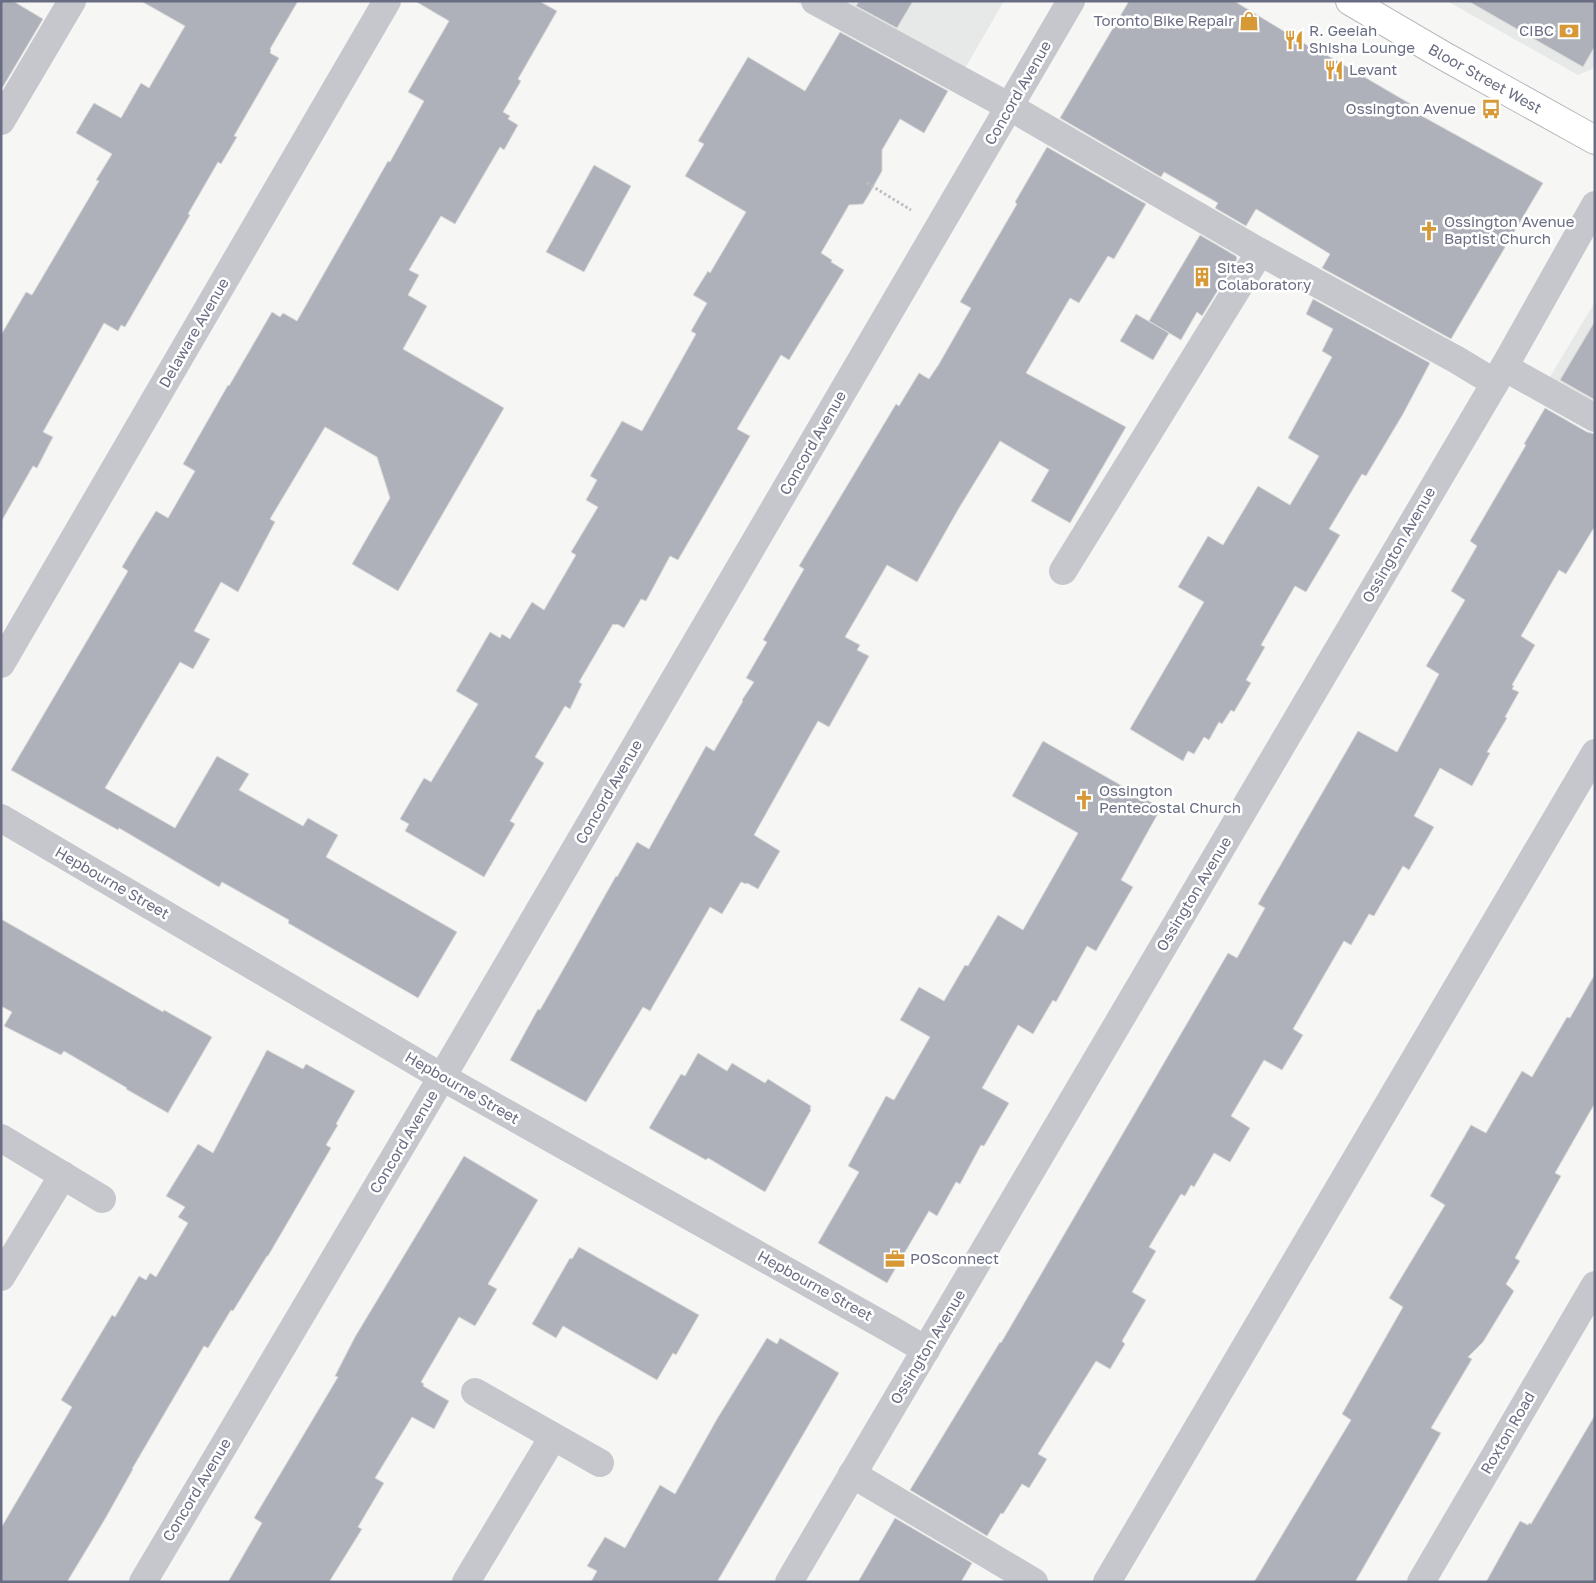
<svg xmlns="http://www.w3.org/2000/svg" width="1596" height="1583" font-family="'Golos Text',sans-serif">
  <rect width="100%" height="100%" fill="#f6f7f5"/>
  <g fill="#e7e8e8">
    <polygon points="795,1 1004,1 953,89"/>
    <polygon points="1447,1 1595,1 1595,65 1592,69 1578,75"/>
    <polygon points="1595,302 1595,426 1539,395"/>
  </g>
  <g fill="#afb1ba" stroke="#d8d9d7">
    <polygon points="1,1 13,1 43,19 1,90"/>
    <polygon points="141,1 298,1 270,49 271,50 270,53 279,58 234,136 237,137 221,164 218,162 188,214 190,215 125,327 121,325 118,331 104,323 43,432 53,437 37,468 33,466 1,522 1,335 26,292 32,295 99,181 96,180 112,154 76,133 86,116 94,103 121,118 141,83 149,88 185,26"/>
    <polygon points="415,1 539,1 557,11 518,79 521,81 503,112 510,116 508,119 518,125 504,150 500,147 455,224 441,216 409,270 419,275 408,295 427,306 403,349 504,408 398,591 352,564 390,498 377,457 325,427 270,519 275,522 238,592 221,582 194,631 210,639 193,669 180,662 105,788 175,828 217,756 249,774 239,790 303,826 308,818 338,835 326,857 457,932 418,998 288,923 289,920 222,882 219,887 119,828 118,830 11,770 128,571 122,567 138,540 156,511 168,518 195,471 183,464 228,385 229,386 272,312 280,317 283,313 297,321 388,161 390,162 424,101 408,92 449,21"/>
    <polygon points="859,1 913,1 897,28 856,6"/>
    <polygon points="1129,1 1234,1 1325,56 1325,54 1414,106 1411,110 1543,183 1451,339 1322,268 1330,254 1256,209 1246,226 1215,208 1218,203 1164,172 1161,177 1060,118"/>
    <polygon points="1468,1 1595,1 1595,46 1583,67"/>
    <polygon points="840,32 948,91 924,133 900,119 882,150 882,171 868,196 863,204 849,205 821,253 832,260 831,262 844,270 789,360 781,355 737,429 750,436 678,560 670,556 646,601 641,599 624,628 617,624 616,625 613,624 579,682 582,684 570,709 565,706 535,757 544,763 510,821 515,824 484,877 405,831 409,824 400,819 424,778 431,782 478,704 456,691 490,632 500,638 502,634 510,639 532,602 544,610 576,555 571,552 598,507 586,500 597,480 590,476 622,421 642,431 696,334 691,331 707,303 693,295 708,271 710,273 746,212 685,176 704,144 698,141 748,57 805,91"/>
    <polygon points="1047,147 1146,204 1114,259 1108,256 1079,303 1070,298 1026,373 1126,427 1070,523 1031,501 1049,470 1000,441 959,508 917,582 887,565 845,637 860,645 857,650 869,656 829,727 818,721 754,835 780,851 758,889 747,883 746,884 741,882 722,914 710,907 650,1011 643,1007 586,1102 510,1060 538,1009 540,1010 568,961 616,876 617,877 637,842 649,849 706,746 714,751 743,701 742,700 754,682 746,678 767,642 763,640 804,569 799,566 896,404 899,406 919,373 929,379 939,364 971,308 960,302 1017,204 1015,202"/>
    <polygon points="594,165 631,186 584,272 546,252"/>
    <polygon points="1200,235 1236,256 1237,259 1202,316 1197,312 1181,340 1149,321"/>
    <polygon points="1313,299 1430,363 1403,414 1366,476 1362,474 1329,529 1340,535 1306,592 1295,586 1261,645 1265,647 1246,680 1251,683 1234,712 1231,710 1222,724 1219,722 1209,740 1204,737 1194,754 1188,751 1183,761 1130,729 1204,602 1178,587 1208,536 1223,545 1258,486 1290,505 1319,456 1288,438 1332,357 1322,351 1333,329 1306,314"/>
    <polygon points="1136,314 1169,333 1153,360 1120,341"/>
    <polygon points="1595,321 1595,400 1560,380"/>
    <polygon points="1545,408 1587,432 1595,434 1595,526 1566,574 1559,570 1521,636 1535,645 1512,685 1514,686 1512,689 1519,692 1505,717 1507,718 1487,752 1490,753 1472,786 1440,768 1414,816 1434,827 1409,870 1403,866 1374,916 1369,914 1351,945 1344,941 1293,1029 1303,1035 1282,1070 1264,1060 1231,1116 1250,1128 1230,1162 1214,1153 1194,1187 1191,1185 1185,1196 1181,1194 1149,1247 1156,1251 1132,1292 1146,1300 1122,1341 1125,1344 1110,1369 1096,1361 1038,1454 1047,1459 1029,1488 1022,1484 1003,1514 1001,1513 987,1536 910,1490 1000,1342 1001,1343 1228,953 1237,958 1265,908 1258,904 1358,731 1397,752 1439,674 1426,666 1465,600 1451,591 1477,546 1470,541 1526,445 1524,444"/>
    <polygon points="1043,741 1161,808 1121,880 1133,887 1096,951 1087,946 1056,1002 1053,1000 1033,1034 1018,1025 982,1088 1009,1103 984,1146 981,1145 960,1184 956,1182 937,1216 929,1211 887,1283 818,1243 859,1172 848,1166 886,1096 894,1100 930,1037 900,1020 919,987 944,1001 965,965 968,966 998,915 1023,930 1078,833 1012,796"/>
    <polygon points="1,919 163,1012 164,1010 212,1037 168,1113 126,1089 127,1088 64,1051 61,1055 4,1026 12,1012 1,1006"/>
    <polygon points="1595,974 1595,1103 1555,1173 1561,1176 1515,1258 1520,1261 1506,1284 1514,1291 1483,1342 1468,1357 1472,1359 1431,1428 1441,1433 1355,1582 1254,1582 1351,1420 1342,1414 1403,1307 1389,1298 1445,1205 1430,1196 1471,1125 1486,1133 1522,1071 1532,1077 1567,1017 1570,1018"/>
    <polygon points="267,1050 303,1069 306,1064 355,1091 336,1124 338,1125 326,1145 331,1148 268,1256 267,1256 233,1311 231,1310 208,1348 204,1346 132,1469 133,1469 105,1519 67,1582 1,1582 1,1528 72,1407 61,1400 112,1315 115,1317 139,1276 146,1280 150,1273 156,1277 188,1223 178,1217 185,1207 166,1196 198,1144 213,1153"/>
    <polygon points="698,1053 727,1071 732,1063 765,1083 768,1079 811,1106 810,1109 811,1110 765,1192 708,1158 706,1160 649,1128 681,1074 685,1076"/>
    <polygon points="464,1156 538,1200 488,1284 497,1289 475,1326 459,1317 421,1382 424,1384 423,1386 449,1401 434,1429 412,1417 375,1478 384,1483 358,1527 362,1529 329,1582 228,1582 262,1523 254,1518 338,1377 335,1376 355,1337"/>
    <polygon points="579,1247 699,1315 676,1355 673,1353 657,1380 563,1326 556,1338 532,1324 570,1258 572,1259"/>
    <polygon points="767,1338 777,1344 780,1338 839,1373 717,1582 591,1582 597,1571 587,1566 605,1537 625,1548 660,1485 675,1494 717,1419"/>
    <polygon points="1595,1415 1595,1582 1486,1582 1520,1521 1528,1525 1529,1523 1531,1524"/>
    <polygon points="895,1518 972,1563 961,1582 858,1582"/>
  </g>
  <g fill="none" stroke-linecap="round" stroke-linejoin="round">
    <defs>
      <polyline id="major" points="1350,1 1444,56 1595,140"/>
    </defs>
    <use href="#major" stroke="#b7b8bd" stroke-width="30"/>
    <polyline stroke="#bdbec1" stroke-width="3" stroke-dasharray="2.5 2.5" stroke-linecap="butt" points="867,183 911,210"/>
    <g stroke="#c6c7cc" stroke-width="28">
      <polyline points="815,1 1010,107 1260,252 1457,360 1495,383"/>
      <polyline points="1,121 72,1"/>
      <polyline points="1504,367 1595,418"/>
      <polyline points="1063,571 1260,252"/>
      <polyline points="1,664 387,1"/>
      <polyline points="1,818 442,1077 890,1329 926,1350"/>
      <polyline points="1,1138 102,1199"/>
      <polyline points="1,1277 63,1175"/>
      <polyline points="475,1392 600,1463"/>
      <polyline points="852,1474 1034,1582"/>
      <polyline points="143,1582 442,1077 1071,1"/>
      <polyline points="466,1582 553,1437"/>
      <polyline points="789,1582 1495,383 1595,205"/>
      <polyline points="1107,1582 1595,753"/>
      <polyline points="1421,1582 1595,1285"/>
    </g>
    <use href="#major" stroke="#fff" stroke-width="28"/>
  </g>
  <defs>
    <symbol id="shop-bare" viewBox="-9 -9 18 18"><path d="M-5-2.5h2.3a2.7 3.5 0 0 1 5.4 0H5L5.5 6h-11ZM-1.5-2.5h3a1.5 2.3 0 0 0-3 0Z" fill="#d79935" stroke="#fff" stroke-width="2.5" paint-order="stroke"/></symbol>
    <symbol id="bank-bare" viewBox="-9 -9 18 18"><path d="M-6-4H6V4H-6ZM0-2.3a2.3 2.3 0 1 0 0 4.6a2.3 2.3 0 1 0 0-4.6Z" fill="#d79935" stroke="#fff" stroke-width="2.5" paint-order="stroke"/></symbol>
    <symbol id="restaurant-bare" viewBox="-9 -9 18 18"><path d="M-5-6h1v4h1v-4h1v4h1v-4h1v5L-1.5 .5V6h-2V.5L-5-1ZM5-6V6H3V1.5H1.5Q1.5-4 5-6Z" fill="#d79935" stroke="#fff" stroke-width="2.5" paint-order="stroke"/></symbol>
    <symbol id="bus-bare" viewBox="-9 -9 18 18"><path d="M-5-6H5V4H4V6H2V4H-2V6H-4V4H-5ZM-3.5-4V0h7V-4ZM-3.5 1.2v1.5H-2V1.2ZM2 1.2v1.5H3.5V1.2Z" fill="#d79935" stroke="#fff" stroke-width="2.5" paint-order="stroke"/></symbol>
    <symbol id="church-bare" viewBox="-9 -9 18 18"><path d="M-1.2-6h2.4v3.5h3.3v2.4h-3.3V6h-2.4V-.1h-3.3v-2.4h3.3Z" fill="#d79935" stroke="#fff" stroke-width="2.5" paint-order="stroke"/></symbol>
    <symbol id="building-bare" viewBox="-9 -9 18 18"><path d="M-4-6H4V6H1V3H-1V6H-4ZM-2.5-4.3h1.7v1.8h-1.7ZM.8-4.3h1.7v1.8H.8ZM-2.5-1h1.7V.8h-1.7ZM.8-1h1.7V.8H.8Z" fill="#d79935" stroke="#fff" stroke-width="2.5" paint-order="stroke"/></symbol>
    <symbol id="office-bare" viewBox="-9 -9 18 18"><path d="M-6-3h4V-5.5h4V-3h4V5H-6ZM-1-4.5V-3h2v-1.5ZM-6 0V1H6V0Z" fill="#d79935" stroke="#fff" stroke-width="2.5" paint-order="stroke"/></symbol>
  </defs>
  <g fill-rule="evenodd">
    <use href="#shop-bare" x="1235" y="7" width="28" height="28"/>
    <use href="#bank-bare" x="1555" y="17" width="28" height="28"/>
    <use href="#restaurant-bare" x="1280" y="26" width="28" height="28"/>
    <use href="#restaurant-bare" x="1320" y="56" width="28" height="28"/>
    <use href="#bus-bare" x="1477" y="95" width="28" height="28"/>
    <use href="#church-bare" x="1415" y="217" width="28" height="28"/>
    <use href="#building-bare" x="1188" y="263" width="28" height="28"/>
    <use href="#church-bare" x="1070" y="786" width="28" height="28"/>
    <use href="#office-bare" x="881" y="1245" width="28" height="28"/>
  </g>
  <g text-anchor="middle" stroke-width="5" stroke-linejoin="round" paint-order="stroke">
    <g font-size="15" fill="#696d83" stroke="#fff" text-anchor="start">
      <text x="1234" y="26" text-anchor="end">Toronto Bike Repair</text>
      <text x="1309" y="36">R. Geeiah<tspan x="1309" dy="17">Shisha Lounge</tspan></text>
      <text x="1554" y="36" text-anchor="end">CIBC</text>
      <text x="1349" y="75">Levant</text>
      <text x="1476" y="114" text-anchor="end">Ossington Avenue</text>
      <text x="1444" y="227">Ossington Avenue<tspan x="1444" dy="17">Baptist Church</tspan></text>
      <text x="1217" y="273">Site3<tspan x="1217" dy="17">Colaboratory</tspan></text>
      <text x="1099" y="796">Ossington<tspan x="1099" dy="17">Pentecostal Church</tspan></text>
      <text x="910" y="1264">POSconnect</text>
    </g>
    <g font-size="15" fill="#696d83" stroke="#fff">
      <text transform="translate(1485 79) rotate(29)" y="5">Bloor Street West</text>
      <text transform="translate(1018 93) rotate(-60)" y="5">Concord Avenue</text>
      <text transform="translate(194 333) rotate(-60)" y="5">Delaware Avenue</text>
      <text transform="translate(813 443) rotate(-60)" y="5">Concord Avenue</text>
      <text transform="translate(1399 545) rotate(-60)" y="5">Ossington Avenue</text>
      <text transform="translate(609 792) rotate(-60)" y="5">Concord Avenue</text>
      <text transform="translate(112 883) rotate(30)" y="5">Hepbourne Street</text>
      <text transform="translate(1194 894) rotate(-59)" y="5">Ossington Avenue</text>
      <text transform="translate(462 1088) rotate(30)" y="5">Hepbourne Street</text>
      <text transform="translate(404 1142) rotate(-59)" y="5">Concord Avenue</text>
      <text transform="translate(815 1286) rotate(29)" y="5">Hepbourne Street</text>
      <text transform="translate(928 1347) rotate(-59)" y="5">Ossington Avenue</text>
      <text transform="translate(1508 1433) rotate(-60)" y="5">Roxton Road</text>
      <text transform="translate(197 1490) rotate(-59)" y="5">Concord Avenue</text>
    </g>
  </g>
  <rect width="1596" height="1583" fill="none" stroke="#696d83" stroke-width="5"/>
</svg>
